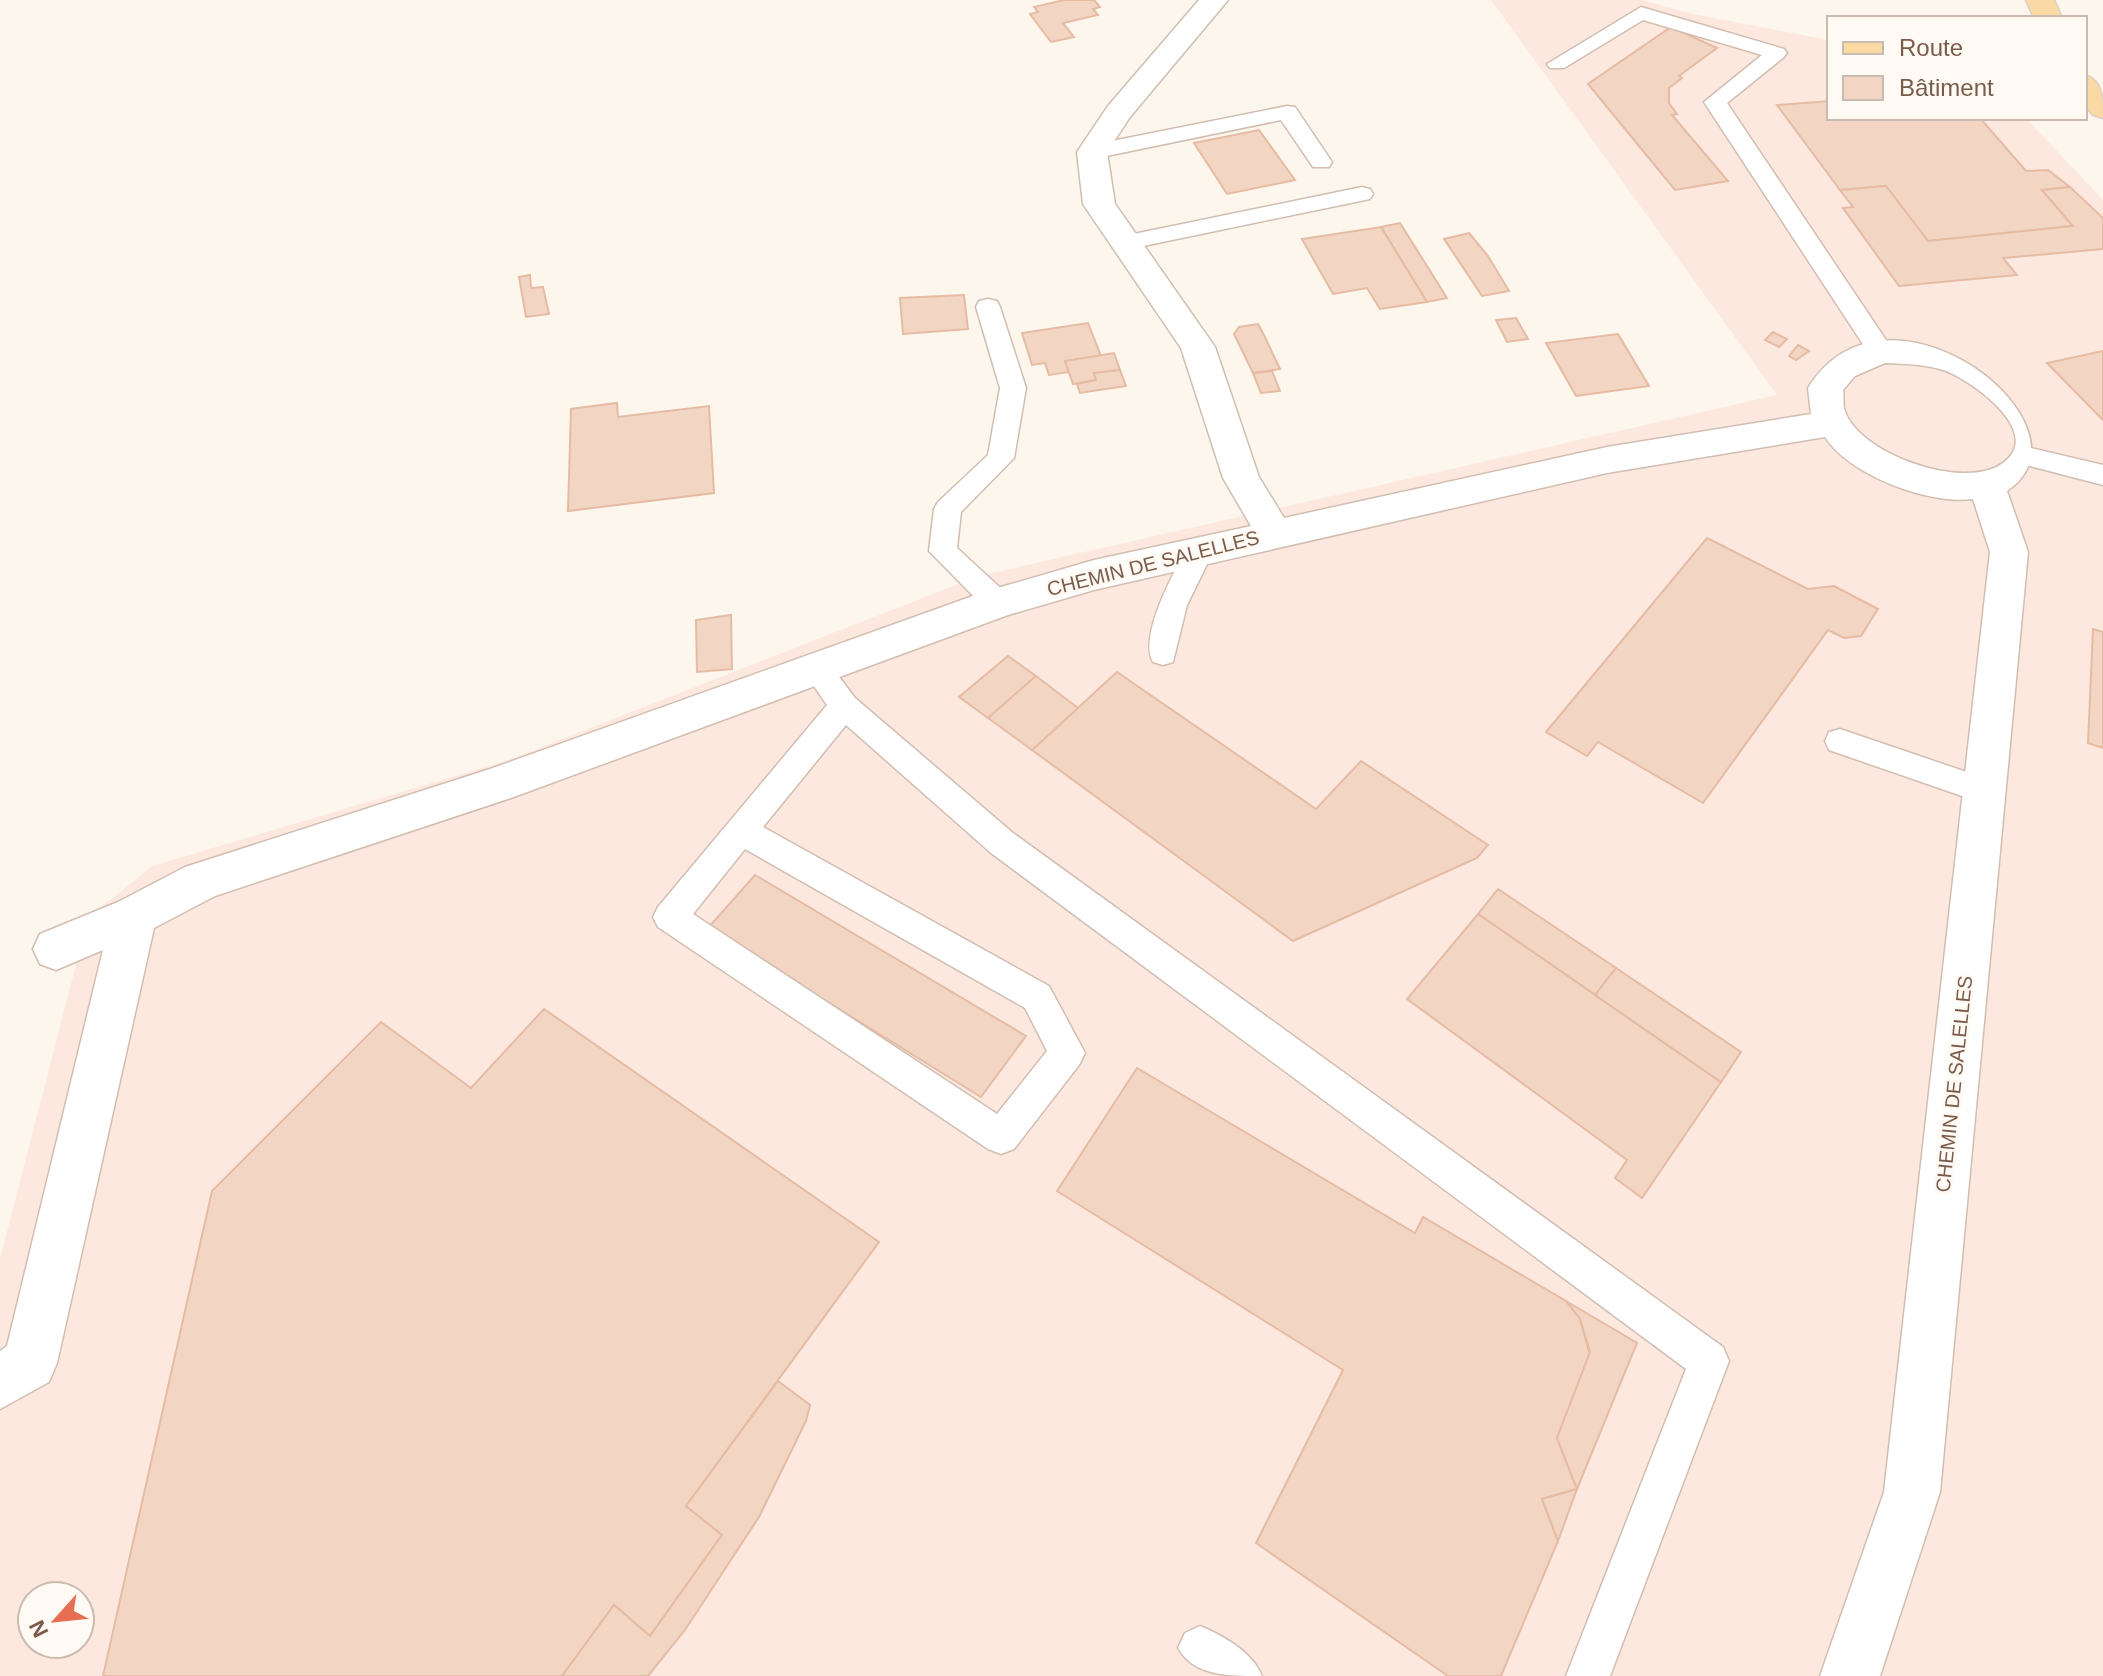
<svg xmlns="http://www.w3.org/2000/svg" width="2103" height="1676" font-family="Arial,sans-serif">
  <rect width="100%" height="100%" fill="#fdf6ec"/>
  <path fill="#fde8e0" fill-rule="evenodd" d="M1491 0H1642L1693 14 1829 40V118H2026L2103 200V1676H0V1259L88 918 152 866 506 761 979 576 1777 395ZM32 1596H80V1644H32Z"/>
  <g fill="#f3d5c3" stroke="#e6bba3" stroke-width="2">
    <polygon points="1064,0 1094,0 1100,7 1093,9 1098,15 1063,23 1074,37 1051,42 1030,14 1038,12 1034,7"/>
    <polygon points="1671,27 1717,48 1679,76 1682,78 1669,88 1669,103 1677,114 1672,115 1728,181 1675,190 1588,84"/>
    <polygon points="1829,101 1829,118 1980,118 2026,171 2048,170 2070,187 2042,190 2073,226 1928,241 1886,186 1840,190 1777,105"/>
    <polygon points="1259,130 1295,180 1227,194 1194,143"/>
    <polygon points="1886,186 1928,241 2073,226 2042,190 2070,187 2103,218 2103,249 2003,258 2017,275 1899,286 1843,208 1853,207 1840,190"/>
    <polygon points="1400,223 1447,298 1427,302 1381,227"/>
    <polygon points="1381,227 1427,302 1380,309 1367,288 1333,294 1302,239"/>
    <polygon points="1469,233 1488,256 1509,291 1482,296 1444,239"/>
    <polygon points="530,275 531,288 543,287 549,314 526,317 519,277"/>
    <polygon points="964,295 968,329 903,334 900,298"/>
    <polygon points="1516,318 1528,339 1507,342 1496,320"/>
    <polygon points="1088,323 1101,356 1065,361 1069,372 1049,375 1045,363 1032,365 1022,333"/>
    <polygon points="1258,324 1264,335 1280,369 1253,373 1234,334 1239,327"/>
    <polygon points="1773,332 1787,339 1779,347 1765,340"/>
    <polygon points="1618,334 1649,386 1576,396 1546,343"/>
    <polygon points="1798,345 1809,351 1796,360 1789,356"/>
    <polygon points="2103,351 2103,420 2047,363"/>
    <polygon points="1114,353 1120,370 1094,373 1096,380 1073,384 1065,361"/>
    <polygon points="1120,370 1126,386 1080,393 1077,384 1096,380 1094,373"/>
    <polygon points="1272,371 1280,391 1261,393 1253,373"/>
    <polygon points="617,403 618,417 709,406 714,493 568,511 571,409"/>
    <polygon points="1707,538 1808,589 1834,586 1878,609 1861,636 1844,638 1828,630 1703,803 1598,742 1587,756 1546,732"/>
    <polygon points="731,615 732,669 697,672 696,620"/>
    <polygon points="2093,629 2103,632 2103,748 2088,743"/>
    <polygon points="1008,656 1036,676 988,718 959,697"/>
    <polygon points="1117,672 1316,809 1361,761 1488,845 1477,858 1293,941 1032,750"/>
    <polygon points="1036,676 1078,708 1032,750 988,718"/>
    <polygon points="755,875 1026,1036 981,1097 708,928"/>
    <polygon points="1498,889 1616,968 1595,995 1478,914"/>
    <polygon points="1478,914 1721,1082 1642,1198 1615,1178 1627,1160 1407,999"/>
    <polygon points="1616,968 1741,1052 1721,1082 1595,995"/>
    <polygon points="544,1009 879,1242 686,1506 722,1535 650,1636 614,1605 562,1676 103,1676 212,1191 381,1022 471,1088"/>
    <polygon points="1137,1068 1415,1233 1423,1217 1566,1301 1580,1319 1590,1355 1557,1438 1577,1489 1542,1499 1558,1541 1501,1676 1448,1676 1256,1543 1343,1370 1057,1191"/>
    <polygon points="1566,1301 1637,1343 1577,1489 1557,1438 1590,1352 1580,1319"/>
    <polygon points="778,1381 810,1405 806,1421 759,1517 685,1630 648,1676 562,1676 614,1605 650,1636 722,1535 686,1506"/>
    <polygon points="1577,1489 1558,1541 1542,1499"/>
  </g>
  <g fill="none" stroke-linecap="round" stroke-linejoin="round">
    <defs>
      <g id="lane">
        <polygon points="1641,7 1784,49 1787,53 1784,57 1727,103 1890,346 1894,352 1890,358 1881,360 1872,358 1704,102 1762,55 1643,20 1564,68 1550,68 1547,64"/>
        <polygon points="1287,106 1295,107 1332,162 1329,167 1313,167 1281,120 1092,159 1081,152 1092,145"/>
        <polygon points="1362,187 1370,189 1373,194 1370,199 1124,250 1116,248 1112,243 1116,238 1124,236"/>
        <polygon points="988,299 997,301 1000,307 1026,388 1014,458 961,512 957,548 1008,595 1012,603 1008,611 998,614 988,611 929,551 934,509 938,502 988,455 1000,388 976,307 979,301"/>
        <polygon points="2031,448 2103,465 2103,485 2022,464 2018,457 2022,450"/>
        <path d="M1200 540 1210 543 1214 550 1187 605 1173 662 1163 665 1153 662C1138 635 1176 568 1190 543Z"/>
        <path d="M817 657 827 661 855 698 1013 833 1723 1347 1729 1361 1610 1676H1566L1686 1369 991 853 846 725 763 827 1049 986 1085 1053 1079 1065 1014 1149 1001 1154 988 1149 658 927 653 917 658 907 827 705 802 669 807 661ZM745 849 1025 1008 1047 1051 997 1114 693 914Z"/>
        <polygon points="1840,729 1996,782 2001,791 1996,800 1985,804 1829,750 1825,741 1829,732"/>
        <path d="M1200 1626C1224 1636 1252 1652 1262 1676 1227 1676 1194 1676 1178 1648L1185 1633Z"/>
      </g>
      <path id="street" d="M1199 0H1228L1130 117 1107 152 1115 204 1215 347 1259 477 1284 518 1607 447 1811 414 1808 388C1888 258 2103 428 2007 491L2028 552 1940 1492 1880 1676H1820L1884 1492 1990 552 1973 499C1929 505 1849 475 1825 437L1607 473 1094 590 1008 615 511 798 215 896 154 928 57 1363 49 1382 0 1409V1351L7 1346 103 950 56 970 40 964 33 949 40 934 118 902 185 867 490 769 984 592 1094 560 1251 526 1223 478 1181 348 1083 204 1077 152 1108 106ZM1885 363C1905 364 1927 364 1946 371 1972 381 2045 432 2003 463 1964 492 1855 453 1844 408 1843 403 1844 395 1843 390L1855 376Z"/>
      <g id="primary">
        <polygon points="2026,0 2054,0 2062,18 2034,18"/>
        <path d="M2085 75C2103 81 2103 99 2103 118L2093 115 2085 105Z"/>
      </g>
    </defs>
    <use href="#lane" stroke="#d1beb0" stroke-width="3"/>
    <use href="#street" stroke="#d1beb0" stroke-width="3"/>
    <use href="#primary" stroke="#dad1cd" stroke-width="3"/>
    <use href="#lane" fill="#fff" fill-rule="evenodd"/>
    <use href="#street" fill="#fff" fill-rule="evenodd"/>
    <use href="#primary" fill="#fbd9a5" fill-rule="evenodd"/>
  </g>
  <g text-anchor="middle" stroke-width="6" stroke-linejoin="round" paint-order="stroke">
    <g font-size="20" fill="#7a5c4d" stroke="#fffaf3">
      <text transform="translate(1153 563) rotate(-14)" y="7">CHEMIN DE SALELLES</text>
      <text transform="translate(1954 1084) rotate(-84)" y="7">CHEMIN DE SALELLES</text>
    </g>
  </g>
  <rect x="1827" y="16" width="260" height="104" fill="#fffaf3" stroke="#cabbb1" stroke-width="2"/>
  <rect x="1843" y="42" width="40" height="12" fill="#fbd9a5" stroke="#cabbb1" stroke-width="2"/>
  <text x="1899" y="56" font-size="24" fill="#7a5c4d">Route</text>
  <rect x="1843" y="76" width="40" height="24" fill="#f3d5c3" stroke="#cabbb1" stroke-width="2"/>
  <text x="1899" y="96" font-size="24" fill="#7a5c4d">Bâtiment</text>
  <g transform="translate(56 1620) rotate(243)"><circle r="38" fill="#fffaf3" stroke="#cabbb1" stroke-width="2"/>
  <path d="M0-6L14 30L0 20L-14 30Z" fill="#e76f51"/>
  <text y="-12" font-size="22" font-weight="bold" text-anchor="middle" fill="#7a5c4d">N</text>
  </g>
</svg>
